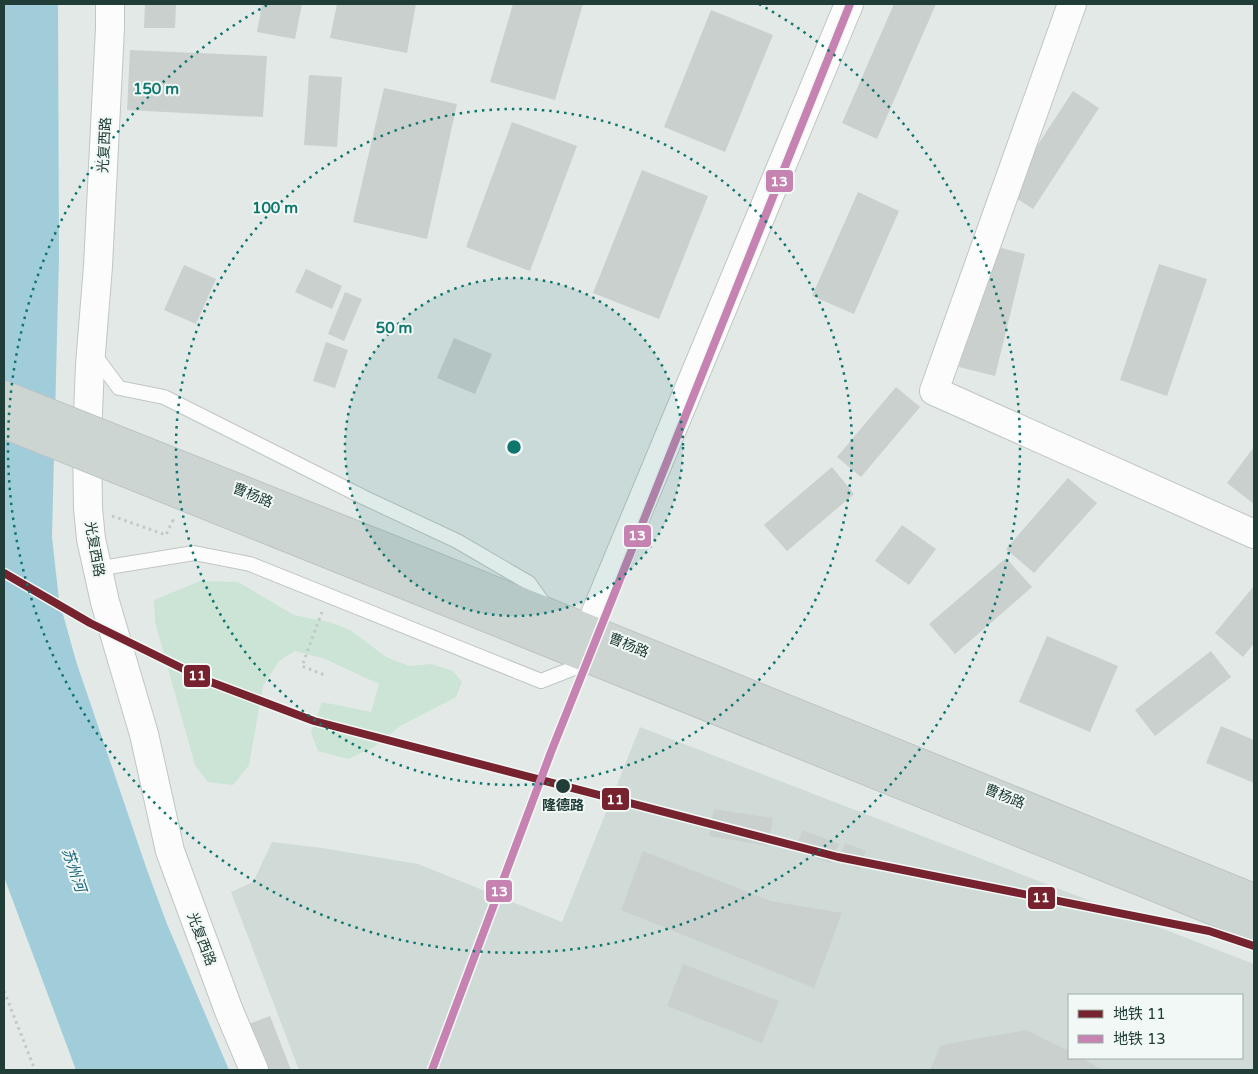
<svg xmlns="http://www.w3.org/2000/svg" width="1258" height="1074" font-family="'Varela Round','Noto Sans SC',sans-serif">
  <rect width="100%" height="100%" fill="#e3e9e7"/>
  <path fill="#d0dbd7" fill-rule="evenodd" d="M640 727 1254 964V1070H299L231 892 253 882 272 842 322 848 418 864 562 922ZM1069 995H1242V1058H1069Z"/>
  <polygon fill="#cbe4d5" points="200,581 238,582 294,615 329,622 350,630 386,657 409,666 431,664 453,671 462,682 456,697 400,726 374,747 348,759 318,751 311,733 322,702 371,712 379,684 325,659 295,651 279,661 263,686 249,765 233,785 208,782 195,765 155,622 154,600"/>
  <polygon fill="#a1cdda" points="4,4 58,4 59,257 52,537 59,600 76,661 147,870 167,924 229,1070 76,1070 4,877"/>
  <g fill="#cad0ce">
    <polygon points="145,4 176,4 175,28 144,28"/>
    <polygon points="262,4 302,4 295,39 257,32"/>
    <polygon points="337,4 416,4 407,53 330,38"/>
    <polygon points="513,4 583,4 555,100 490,82"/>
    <polygon points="894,4 936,4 877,139 842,123"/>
    <polygon points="711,10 773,35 725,152 664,127"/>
    <polygon points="130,50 267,56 263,117 127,110"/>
    <polygon points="309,75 342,77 337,147 304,145"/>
    <polygon points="384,88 457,104 427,239 353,222"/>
    <polygon points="1073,91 1099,108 1033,209 1007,192"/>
    <polygon points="512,122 577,146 530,271 466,247"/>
    <polygon points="642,170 708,196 659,319 593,293"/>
    <polygon points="858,192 899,211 854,314 812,296"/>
    <polygon points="989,245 1025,254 995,376 959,367"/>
    <polygon points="1159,264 1207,279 1167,396 1120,380"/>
    <polygon points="184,265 216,279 196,324 164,310"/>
    <polygon points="306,269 342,286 332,309 295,292"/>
    <polygon points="345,292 362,299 344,341 328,334"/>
    <polygon points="454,338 492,354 475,394 437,378"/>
    <polygon points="326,342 348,350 335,388 313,381"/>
    <polygon points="896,387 920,407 861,477 837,457"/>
    <polygon points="1254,447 1254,504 1227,483"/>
    <polygon points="832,467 854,494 787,551 764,525"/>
    <polygon points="1068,478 1097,503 1034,573 1006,549"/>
    <polygon points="902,525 936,549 909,585 875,561"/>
    <polygon points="1006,558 1032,587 955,654 929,624"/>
    <polygon points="1254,586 1254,643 1243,657 1215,633"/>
    <polygon points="1047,636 1118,666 1090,732 1019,702"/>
    <polygon points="1211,651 1231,677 1155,736 1135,710"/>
    <polygon points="1221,726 1254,740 1254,783 1206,763"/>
    <polygon points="714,809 773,818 768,846 709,836"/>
    <polygon points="803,830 839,844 830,863 795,849"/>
    <polygon points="845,843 866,851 859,869 839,861"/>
    <polygon points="643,851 771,901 842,913 814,988 621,910"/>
    <polygon points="683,964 779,1001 762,1043 667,1006"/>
    <polygon points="270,1016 291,1070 268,1070 249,1024"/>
    <polygon points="1026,1030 1069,1051 1069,1058 1082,1058 1103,1070 930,1070 941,1045"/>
  </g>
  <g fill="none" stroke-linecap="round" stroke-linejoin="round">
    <defs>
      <g id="service">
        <polyline points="93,353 119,388 164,397 365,498 457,541 529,583 546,607"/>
        <polyline points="96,569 194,553 250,564 541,681 587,663"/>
      </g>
      <g id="minor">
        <polyline points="110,4 110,28 98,266 90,365 87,438 88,508 91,539 105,602 144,734 170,851 229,1011 254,1070"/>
        <polyline points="1072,4 934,391 1254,534"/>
        <polyline points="589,629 849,4"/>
      </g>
      <g id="primary">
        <polyline points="428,564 1254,898"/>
        <polyline points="418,590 1254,927"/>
      </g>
    </defs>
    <use href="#service" stroke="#c0c6c4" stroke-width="16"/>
    <use href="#minor" stroke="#c0c6c4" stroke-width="30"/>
    <use href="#primary" stroke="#bbc5c3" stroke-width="30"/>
    <g stroke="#c0c9c7" stroke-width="3" stroke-dasharray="2.5 4" stroke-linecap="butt">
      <polyline points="112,516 166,535 173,520 171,519"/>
      <polyline points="322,612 302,666 327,676"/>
      <polyline points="4,991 35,1070"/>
    </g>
    <use href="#service" stroke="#fbfcfb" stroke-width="14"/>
    <use href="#minor" stroke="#fbfcfb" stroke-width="28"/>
    <use href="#primary" stroke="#cdd5d3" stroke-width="28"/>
    <defs>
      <g id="primary-bridge">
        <polyline points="4,395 428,564"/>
        <polyline points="4,424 418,590"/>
      </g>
    </defs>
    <use href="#primary-bridge" stroke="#bbc5c3" stroke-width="30" stroke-linecap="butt"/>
    <use href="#primary-bridge" stroke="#cdd5d3" stroke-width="28"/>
    <defs>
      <polyline id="metro-1" points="4,573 90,623 208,681 314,721 838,857 1209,931 1254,946"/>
      <polyline id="metro-2" points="432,1070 551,752 850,4"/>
    </defs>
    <use href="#metro-1" stroke="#f1f8f5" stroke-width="11"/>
    <use href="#metro-2" stroke="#f1f8f5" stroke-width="11"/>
    <use href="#metro-1" stroke="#76232f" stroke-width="8"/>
    <use href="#metro-2" stroke="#c683b1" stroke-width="8"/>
  </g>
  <circle cx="514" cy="447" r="169" fill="#0f766e" fill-opacity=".12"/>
  <g fill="none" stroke="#0f766e" stroke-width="2.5" stroke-dasharray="2.5 5">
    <circle cx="514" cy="447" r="169"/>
    <circle cx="514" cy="447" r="338"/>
    <path d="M759 4A506 506 0 1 1 269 4"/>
  </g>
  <circle fill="#203d38" stroke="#f1f8f5" stroke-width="2" cx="563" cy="786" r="8"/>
  <g text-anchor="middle" stroke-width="4" stroke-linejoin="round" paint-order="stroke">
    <g font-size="14" fill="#203d38" stroke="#f1f8f5">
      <text transform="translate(104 145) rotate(-87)" y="5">光复西路</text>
      <text transform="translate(253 495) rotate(22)" y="5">曹杨路</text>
      <text transform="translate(95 549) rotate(80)" y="5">光复西路</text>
      <text transform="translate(629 645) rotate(22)" y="5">曹杨路</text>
      <text transform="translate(1005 796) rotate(22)" y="5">曹杨路</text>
      <text transform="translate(202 939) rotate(69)" y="5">光复西路</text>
    </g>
    <g font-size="14" font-weight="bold" fill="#203d38" stroke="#f1f8f5">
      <text x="563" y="810">隆德路</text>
    </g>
    <g font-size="15" font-style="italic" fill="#17637c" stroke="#f1f8f5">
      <text transform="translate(74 870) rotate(71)" y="5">苏州河</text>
    </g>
  </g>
  <circle cx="514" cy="447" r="8" fill="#0f766e" stroke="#f1f8f5" stroke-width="2.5"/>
  <g font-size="15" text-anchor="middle" font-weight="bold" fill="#0f766e" stroke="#f1f8f5" stroke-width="4" stroke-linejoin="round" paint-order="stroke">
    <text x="156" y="94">150 m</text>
    <text x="275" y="213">100 m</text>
    <text x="394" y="333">50 m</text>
  </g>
  <g stroke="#f1f8f5" stroke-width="2">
    <rect x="765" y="169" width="29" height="24" rx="5" fill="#c683b1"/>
    <rect x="623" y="524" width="29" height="24" rx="5" fill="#c683b1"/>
    <rect x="183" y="664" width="28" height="24" rx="5" fill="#76232f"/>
    <rect x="601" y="787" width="29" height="24" rx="5" fill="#76232f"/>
    <rect x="485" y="879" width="28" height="24" rx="5" fill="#c683b1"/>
    <rect x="1027" y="886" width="29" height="24" rx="5" fill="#76232f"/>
  </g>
  <g font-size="14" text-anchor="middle" font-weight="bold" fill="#fff">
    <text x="779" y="186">13</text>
    <text x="637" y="540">13</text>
    <text x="197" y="680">11</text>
    <text x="615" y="804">11</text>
    <text x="499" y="896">13</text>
    <text x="1041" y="902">11</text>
  </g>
  <rect width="1258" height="1074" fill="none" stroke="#203d38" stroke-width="10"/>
  <rect x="1068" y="994" width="175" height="65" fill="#f1f8f5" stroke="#9dada9"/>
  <rect x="1078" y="1010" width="25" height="8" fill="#76232f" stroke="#9dada9"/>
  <text x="1113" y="1019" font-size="15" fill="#203d38">地铁 11</text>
  <rect x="1078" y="1035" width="25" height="8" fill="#c683b1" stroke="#9dada9"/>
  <text x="1113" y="1044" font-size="15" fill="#203d38">地铁 13</text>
</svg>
